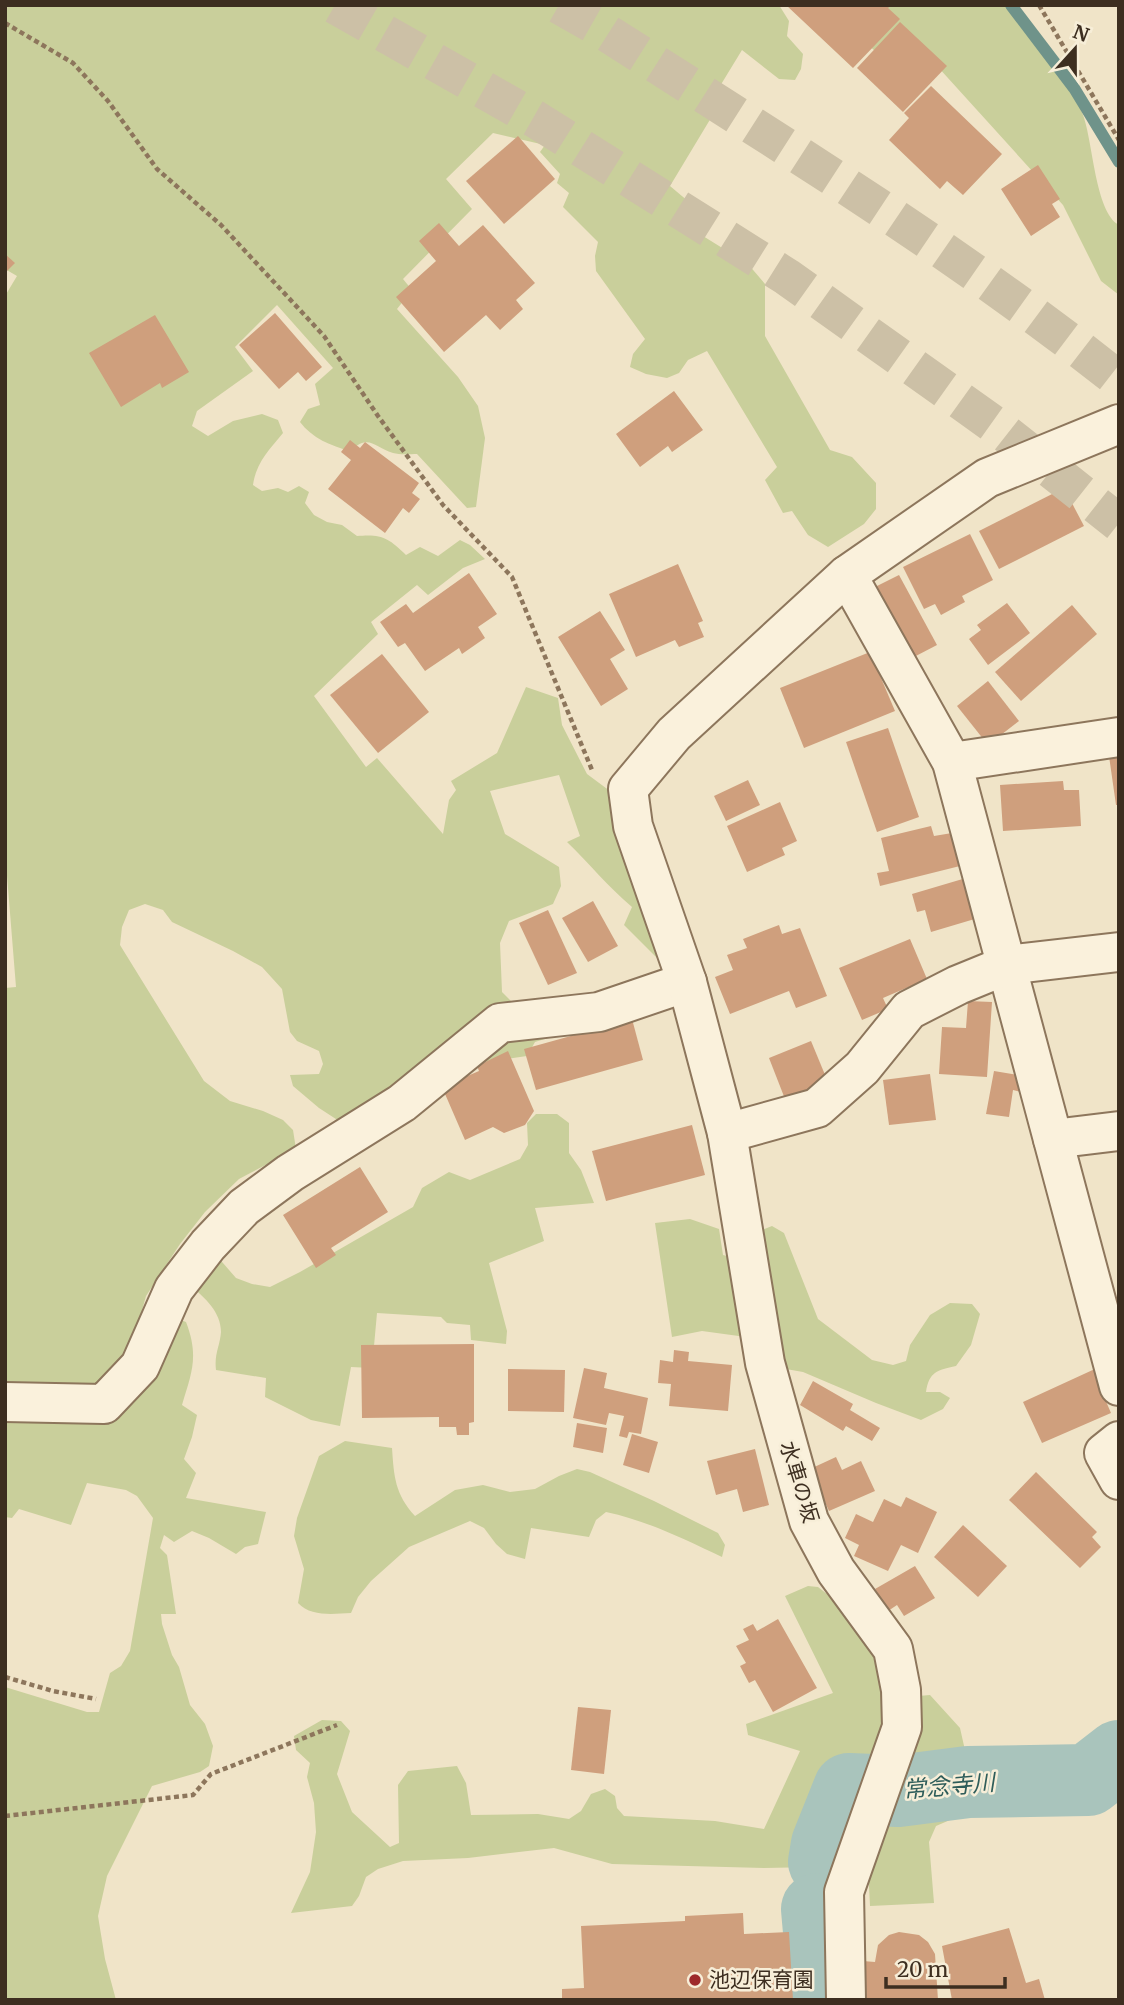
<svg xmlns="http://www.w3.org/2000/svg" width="1124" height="2005" font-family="Merriweather,'Noto Sans JP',serif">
  <rect width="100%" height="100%" fill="#f0e4c8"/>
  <g fill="#c9cf9b">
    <path d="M5 5H779L789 21 787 36 803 54 801 69 795 80 779 79 742 50 717 91 723 98 670 186 695 207 703 236 748 264 765 284V336L830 450 852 457 876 483V509L864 524 828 547 808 535 792 511 783 513 765 480 777 467 707 351 688 360 679 373 667 378 646 374 630 367 633 354 645 339 596 271 595 256 598 242 563 207 569 193 557 183 560 174 540 152 545 145 493 133 446 179 472 209 403 279 412 290 397 309 458 377 478 406 485 438 476 507 467 508 417 454C410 454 400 455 393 453 374 447 369 433 350 451 331 446 312 438 300 422L308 409 320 405 315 384 333 368 277 305 235 347 253 371 197 411 192 426 208 436 233 421 262 414 278 420 283 433C269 450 256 463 253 485L262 491 278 488 288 492 299 486 309 492 305 503 314 515 327 522 342 525 357 536C381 534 388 537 406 555L420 547 438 556 460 540 470 545 485 559 463 568 428 595 417 585 371 622 378 634 314 696 366 767 377 758 443 834 449 800 456 790 451 781 497 753 526 687 558 698 562 725 587 774 618 797 668 969 624 925 632 907C608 887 589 863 567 842L580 836 559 775 490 791 505 834 559 867 561 886 553 904 509 921 500 943 502 992 515 1005 583 1027 535 1042 527 1056 471 1064 339 1121 319 1108 293 1086 290 1075 319 1074 323 1064 319 1051 297 1041 290 1032 282 989 262 967 233 951 172 922 163 910 145 904 129 910 122 927 120 945 204 1081 230 1101 263 1111 283 1120 293 1130 296 1149 239 1179 205 1212 180 1244 146 1296 141 1314V1330L173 1317 186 1322C199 1356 192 1372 182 1405L197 1415 192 1437 184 1459 196 1473 186 1498 266 1512 258 1544 245 1547 236 1554 209 1538 192 1531 174 1542 164 1535 160 1548 167 1555 176 1614H161L162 1624 172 1655 179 1667 190 1705 205 1724 213 1746 209 1766 200 1772 152 1786 107 1876 98 1916 105 1959 116 2000H5V1687L87 1712H99L110 1673 121 1666 130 1651 153 1518 137 1496 126 1490 87 1483 71 1525 19 1509 12 1518 5 1517V988L16 987 5 851V296L17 276 5 269Z"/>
    <path d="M823 5H1004C1032 38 1069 73 1083 115 1093 141 1095 212 1119 225V295L1101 281 1063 205 928 56 875 51Z"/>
    <path d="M536 1114H557L569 1123V1153L581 1170 594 1203 535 1208 544 1241 489 1263 507 1331 506 1344 471 1340 470 1325 447 1323 441 1317 377 1313 372 1368 351 1367 340 1426 311 1420 265 1397 266 1378 216 1370C214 1354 220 1346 221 1332 221 1312 205 1298 191 1286L216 1255 236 1278 252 1284 270 1287 300 1272 413 1207 422 1188 449 1172 470 1180 520 1159 528 1145 527 1123Z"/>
    <path d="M690 1219 719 1229 723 1255 735 1258 755 1233 772 1226 784 1233 818 1319 872 1360 893 1365 906 1361 910 1345 930 1315 950 1303 972 1304 980 1314 971 1345 956 1366C937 1370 929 1372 926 1392H940L950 1398 943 1409 921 1420 876 1403 803 1372 786 1369 746 1337 702 1331 672 1337 655 1223Z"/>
    <path d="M345 1441 392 1448C394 1477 395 1494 415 1516L455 1490 483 1485 510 1492 535 1489 559 1476 577 1469 590 1472 654 1501 718 1533 725 1545 722 1557C684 1539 648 1521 606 1512L596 1520 589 1537 531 1528 525 1559 507 1554 496 1544 484 1528 470 1521 409 1547 371 1581 358 1597 351 1613C333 1614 311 1617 298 1603L304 1569 294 1536 297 1518 319 1456Z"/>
    <polygon points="808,1586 818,1587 846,1609 870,1643 884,1699 930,1695 960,1728 978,1808 936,1826 929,1842 934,1903 870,1906 868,1866 764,1868 612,1864 554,1848 468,1858 403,1861 378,1869 366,1877 359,1896 352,1906 291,1913 310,1872 316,1832 314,1803 307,1777 310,1763 296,1750 294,1736 322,1720 341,1721 350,1731 337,1774 352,1812 390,1847 399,1843 398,1785 408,1771 457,1766 466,1783 471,1815 538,1814 569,1819 581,1811 591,1794 605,1789 615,1796 617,1808 624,1816 715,1821 764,1829 800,1751 748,1735 746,1724 833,1693 785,1596"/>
  </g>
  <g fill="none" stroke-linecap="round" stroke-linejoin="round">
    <polyline stroke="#6f938a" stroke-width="12" points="1011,5 1074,88 1119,162"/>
    <g stroke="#a9c4bc" stroke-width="72">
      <polyline points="824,1862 827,1844 849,1789 898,1791 968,1782 1088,1780 1119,1756"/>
      <polyline points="817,1909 825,2000"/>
    </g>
  </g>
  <g fill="#cf9f7d">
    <polygon points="786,5 891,5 888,8 900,19 853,68"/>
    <polygon points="900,22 947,66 903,112 857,68"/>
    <polygon points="931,86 1002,154 963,195 947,181 940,189 889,140 909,118 904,113"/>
    <polygon points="518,136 555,179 504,224 466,181"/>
    <polygon points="1038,165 1060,199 1052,204 1060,217 1031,236 1001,189"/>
    <polygon points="439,223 459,246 483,225 535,283 516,300 523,309 500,330 486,315 444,352 396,297 436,261 419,241"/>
    <polygon points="5,254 15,263 5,273"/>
    <polygon points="275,313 322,367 306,381 298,372 279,389 239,345"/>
    <polygon points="155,315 189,372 162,388 160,383 121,407 89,353"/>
    <polygon points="674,391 703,430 672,452 668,446 640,467 616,434"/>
    <polygon points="350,440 360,448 365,442 419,483 412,493 420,499 409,513 403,508 385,533 328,489 351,460 341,452"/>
    <polygon points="1064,488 1084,526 999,569 979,531"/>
    <polygon points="970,534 993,580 962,596 965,602 941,615 935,604 924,609 903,567"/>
    <polygon points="678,564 703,621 698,623 704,637 679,647 675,640 636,657 609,594"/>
    <polygon points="469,573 497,614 478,627 485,638 462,654 459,648 425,671 405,643 398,647 380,622 406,604 413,613"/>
    <polygon points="899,575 937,645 912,658 875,587"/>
    <polygon points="1007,603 1030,633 988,665 969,639 981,630 977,625"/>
    <polygon points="1072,605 1097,634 1021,701 995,672"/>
    <polygon points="600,611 625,650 610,659 628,689 601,706 558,637"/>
    <polygon points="870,652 895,711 804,748 780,688"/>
    <polygon points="382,654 429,712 378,753 330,695"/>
    <polygon points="988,681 1019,721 988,745 957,706"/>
    <polygon points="888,728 919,817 877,832 846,742"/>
    <polygon points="1119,755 1119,805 1116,805 1109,756"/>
    <polygon points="748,780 760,805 726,821 714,796"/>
    <polygon points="1063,781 1064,790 1079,790 1081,826 1003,831 1000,785"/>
    <polygon points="780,802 797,841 782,848 785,855 747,872 727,826"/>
    <polygon points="931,826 934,836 952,833 960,866 880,886 877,873 889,871 881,838"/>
    <polygon points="966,878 978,918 931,932 925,910 917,912 912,894"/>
    <polygon points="593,901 618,946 588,962 562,918"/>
    <polygon points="548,910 577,973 548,985 519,923"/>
    <polygon points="779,925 782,934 800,928 827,996 796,1008 789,991 730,1014 715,977 733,970 727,955 747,948 743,939"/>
    <polygon points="910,939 927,979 883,998 888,1009 862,1020 839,968"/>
    <polygon points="968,1001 992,1002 987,1077 939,1074 942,1027 966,1028"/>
    <polygon points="632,1019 643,1060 536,1090 524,1049"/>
    <polygon points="811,1041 828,1082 785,1099 769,1058"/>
    <polygon points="508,1051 534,1111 525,1125 504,1133 493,1127 465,1140 442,1087 479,1071 477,1066"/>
    <polygon points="994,1071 1024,1076 1021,1092 1013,1090 1009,1117 986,1114"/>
    <polygon points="930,1074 936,1120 889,1125 883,1080"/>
    <polygon points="692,1125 705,1175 606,1201 592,1151"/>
    <polygon points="360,1167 388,1212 331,1248 336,1255 316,1268 283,1215"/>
    <polygon points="474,1344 474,1422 469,1423 469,1435 457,1435 456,1427 439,1427 439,1417 362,1418 361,1345"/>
    <polygon points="674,1350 689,1352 688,1361 732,1365 728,1411 669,1406 671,1384 658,1383 660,1360 673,1362"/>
    <polygon points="584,1368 607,1373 604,1388 648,1398 641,1434 629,1432 627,1438 619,1436 624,1416 609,1413 606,1425 573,1418"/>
    <polygon points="1097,1368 1105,1399 1111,1413 1042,1443 1023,1402"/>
    <polygon points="508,1369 565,1370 564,1412 508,1411"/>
    <polygon points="813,1381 853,1404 850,1410 880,1428 872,1441 846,1426 843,1431 800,1405"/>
    <polygon points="577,1423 607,1428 603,1453 573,1447"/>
    <polygon points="632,1434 658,1442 649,1473 623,1465"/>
    <polygon points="755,1449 769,1505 743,1512 737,1489 716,1495 707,1461"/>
    <polygon points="836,1457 842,1470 861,1461 875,1491 829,1511 810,1469"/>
    <polygon points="1036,1472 1097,1532 1092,1537 1101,1547 1080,1568 1009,1500"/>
    <polygon points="906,1497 937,1512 918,1553 901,1545 888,1571 854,1556 859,1545 845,1538 856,1514 873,1522 884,1499 901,1507"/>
    <polygon points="963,1525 1007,1566 978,1597 934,1557"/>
    <polygon points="915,1566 935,1598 904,1616 897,1605 888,1611 875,1589"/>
    <polygon points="778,1619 817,1688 773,1712 755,1680 749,1683 740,1666 746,1663 736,1646 749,1640 743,1629 753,1624 757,1631"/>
    <polygon points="578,1707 611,1710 604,1774 571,1770"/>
    <polygon points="743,1913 744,1934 789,1932 793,2000 562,2000 562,1989 584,1988 581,1926 685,1921 685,1916"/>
    <polygon points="1009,1928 1026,1983 1039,1979 1045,2000 952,2000 942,1946"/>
    <polygon points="899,1932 919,1935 928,1942 935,1954 938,2000 865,2000 863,1961 875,1962 878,1945 889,1935"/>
  </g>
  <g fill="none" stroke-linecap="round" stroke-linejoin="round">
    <g stroke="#ccc0a6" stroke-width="38" stroke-dasharray="38 19" stroke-linecap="butt">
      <polyline points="335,5 535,119 787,277 996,426 1119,523"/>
      <path d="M559 5 596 26C773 139 954 249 1119 380"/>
    </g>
    <defs>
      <g id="minor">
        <polyline points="847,575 952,762 1119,1386"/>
        <polyline points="952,762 1119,737"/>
        <polyline points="727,1133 817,1108 862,1068 909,1010 958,985 1007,965 1119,952"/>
        <polyline points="1053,1139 1119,1131"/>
        <polyline points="5,1402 104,1404 140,1366 174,1289 208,1245 244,1207 290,1173 402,1103 500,1023 599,1012 687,982"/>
        <polyline points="1119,1441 1104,1453 1119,1480"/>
        <polyline points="846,2000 844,1892 902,1727 901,1690 893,1649 836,1571 809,1521 765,1363 727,1133 687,982 633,826 628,789 674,734 847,575 987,478 1119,424"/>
      </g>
    </defs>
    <use href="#minor" stroke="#8d765c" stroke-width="42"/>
    <g stroke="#8d765c" stroke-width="4.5" stroke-dasharray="5 3.5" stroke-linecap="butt">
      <polyline points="1039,5 1119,140"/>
      <polyline points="5,23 73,63 108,101 157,169 221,225 324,336 378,416 443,505 512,577 592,770 594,771"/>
      <polyline points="5,1677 53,1691 96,1699"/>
      <polyline points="5,1816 193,1795 211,1774 337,1725"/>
    </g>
    <use href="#minor" stroke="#faf1dc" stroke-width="38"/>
  </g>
  <circle fill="#9e2a2b" stroke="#f7eed8" stroke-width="2.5" cx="695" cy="1980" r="7"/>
  <g text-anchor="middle" stroke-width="5" stroke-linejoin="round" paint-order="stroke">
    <g font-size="21" fill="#3d2e20" stroke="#f7eed8">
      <text transform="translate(799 1482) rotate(73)" y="7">水車の坂</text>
    </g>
    <g font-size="21" fill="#3d2e20" stroke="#f7eed8" text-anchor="start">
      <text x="709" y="1987">池辺保育園</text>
    </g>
    <g font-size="23" font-style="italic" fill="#2f5d5a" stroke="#f7eed8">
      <text transform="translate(949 1786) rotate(-5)" y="8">常念寺川</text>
    </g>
  </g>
  <rect width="1124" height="2005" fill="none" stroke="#3d2e20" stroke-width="14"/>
  <g transform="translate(1075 49) rotate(21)" stroke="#f7eed8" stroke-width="5" paint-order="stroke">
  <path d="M0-5L12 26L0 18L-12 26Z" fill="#3d2e20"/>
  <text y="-10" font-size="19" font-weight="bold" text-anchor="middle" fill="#3d2e20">N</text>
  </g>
  <path d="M886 1977v10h119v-10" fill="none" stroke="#3d2e20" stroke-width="3.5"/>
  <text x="897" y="1977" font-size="21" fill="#3d2e20" stroke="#f7eed8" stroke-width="5" paint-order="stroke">20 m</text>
</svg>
